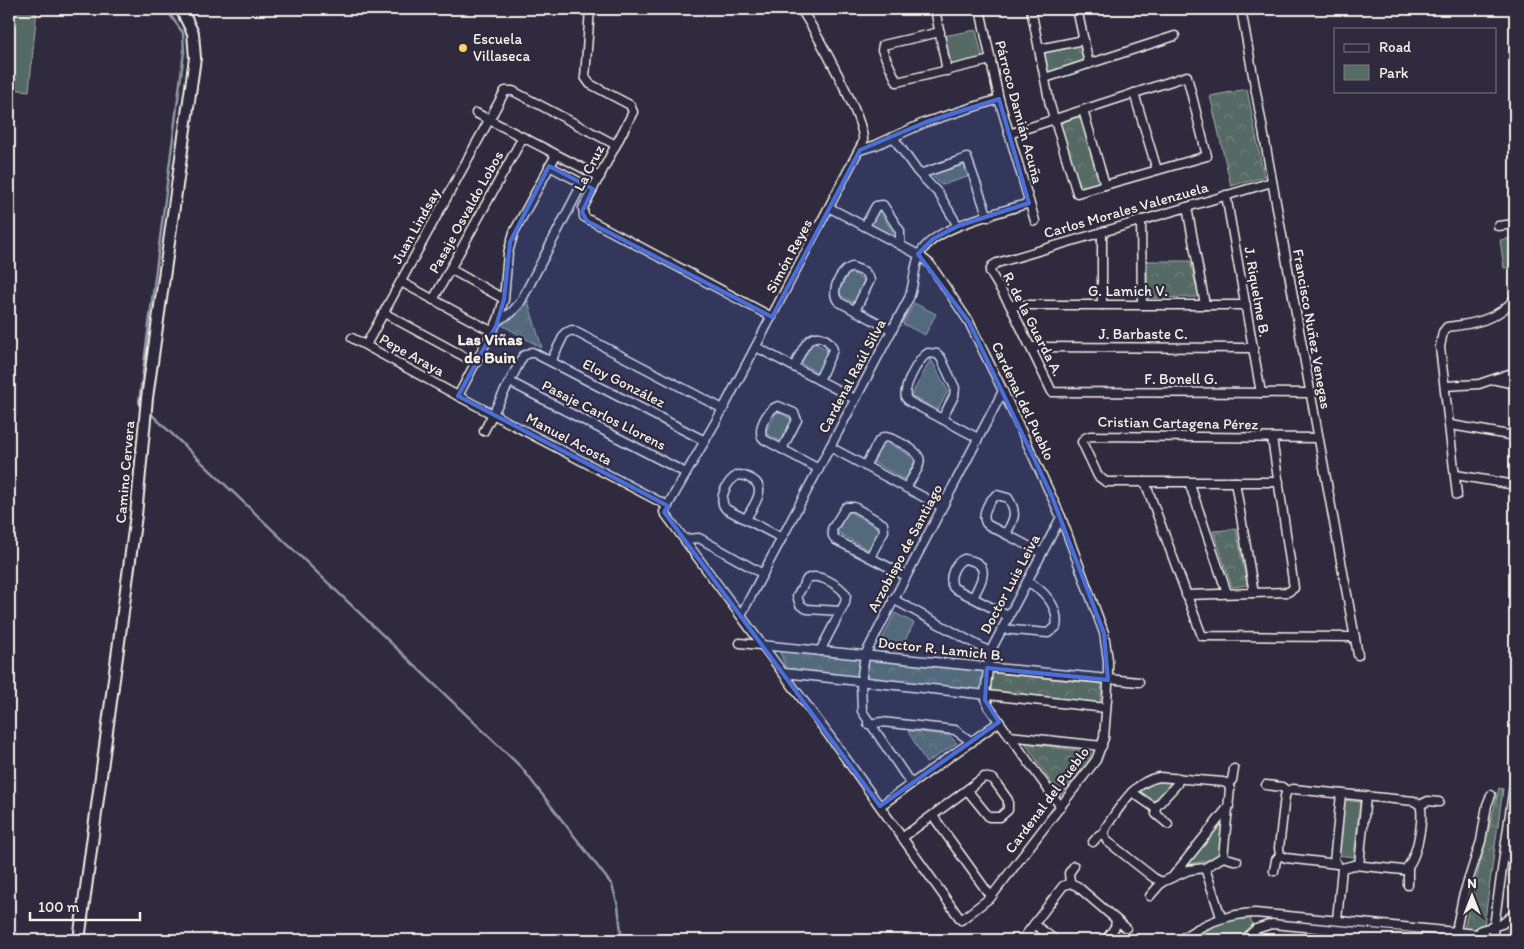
<svg xmlns="http://www.w3.org/2000/svg" width="1524" height="949" font-family="Itim,sans-serif">
  <defs>
    <pattern id="forest-crowns" width="20" height="18" patternUnits="userSpaceOnUse" patternTransform="scale(1.25)"><rect width="20" height="18" fill="#576b65"/><path d="M2 6a3 3 0 1 1 6 0M12 15a3 3 0 1 1 6 0" fill="none" stroke="#70817b"/></pattern>
  </defs>
  <rect width="100%" height="100%" fill="#2f2a3d"/>
  <filter id="ink" filterUnits="userSpaceOnUse"><feTurbulence type="fractalNoise" baseFrequency=".02" numOctaves="2"/><feDisplacementMap in="SourceGraphic" scale="10" xChannelSelector="R" yChannelSelector="G"/><feConvolveMatrix kernelMatrix="1 2 1 2 8 2 1 2 1" color-interpolation-filters="sRGB"/></filter>
  <g filter="url(#ink)">
    <g fill="#576b65" stroke="#a6aea6">
      <polygon points="9,9 37,9 29,91 9,89"/>
      <polygon points="976,30 983,59 950,65 943,36"/>
      <polygon points="967,164 971,176 941,185 931,175"/>
      <polygon points="879,211 893,232 893,237 870,226"/>
      <polygon points="1514,238 1515,267 1504,268 1500,240"/>
      <polygon points="849,272 866,281 855,303 838,294"/>
      <polygon points="914,303 936,314 925,335 903,324"/>
      <polygon points="813,342 830,351 818,373 801,363"/>
      <polygon points="931,359 948,391 938,410 911,396"/>
      <polygon points="777,411 794,421 782,442 765,433"/>
      <polygon points="884,441 916,459 905,480 873,462"/>
      <polygon points="848,511 880,529 869,550 837,532"/>
      <polygon points="895,613 914,623 899,652 880,643"/>
      <polygon points="1158,782 1172,783 1155,803 1139,793 1145,786"/>
      <polygon points="1344,800 1360,802 1354,857 1337,855"/>
      <polygon points="1223,821 1222,848 1218,858 1187,865"/>
      <polygon points="1249,916 1253,925 1236,940 1190,940 1224,920"/>
    </g>
    <g fill="url(#forest-crowns)" stroke="#a6aea6">
      <polygon points="1080,43 1084,62 1051,72 1047,71 1044,55 1047,51"/>
      <polygon points="1247,89 1264,177 1231,186 1210,96"/>
      <polygon points="1082,115 1102,182 1079,190 1059,124"/>
      <polygon points="1147,261 1190,261 1199,297 1147,298"/>
      <polygon points="527,298 542,348 502,325 522,308"/>
      <polygon points="1236,529 1247,585 1232,587 1213,531"/>
      <polygon points="779,651 1102,684 1100,703 787,669"/>
      <polygon points="908,731 949,735 957,743 926,763"/>
      <polygon points="1025,743 1091,752 1089,761 1060,796"/>
      <polygon points="1499,788 1503,789 1482,940 1461,940"/>
    </g>
    <g fill="none" stroke-linecap="round" stroke-linejoin="round">
      <g stroke="#9298a6" stroke-width="2.5">
        <polyline points="144,407 139,402 184,52 183,33 166,9"/>
        <polyline points="149,412 521,767 612,885 618,906 622,940"/>
      </g>
      <defs>
        <g id="minor">
          <polyline points="590,9 585,77 590,84 630,105 633,112 583,208 584,217 772,317"/>
          <path d="M801 9C815 31 866 120 863 142L723 409 664 512 839 749 961 920 991 897 1096 760 1104 738 1108 686V660L1104 633 1061 517 1003 391 969 322 930 264 919 255 830 208"/>
          <polyline points="935,9 947,71"/>
          <polyline points="980,9 999,99 1035,221"/>
          <polyline points="1077,9 1089,64"/>
          <polyline points="1241,9 1358,655"/>
          <polyline points="940,32 883,45 882,50 897,82 991,60"/>
          <polyline points="1039,49 1084,40"/>
          <polyline points="1045,78 1175,36"/>
          <polyline points="1134,93 1157,170"/>
          <polyline points="1083,110 1105,185"/>
          <polyline points="476,113 600,177"/>
          <polyline points="1009,134 1187,76 1207,156 1077,193 1050,105 1031,9"/>
          <polyline points="893,137 917,171 939,194 958,226"/>
          <polyline points="860,150 876,145 926,122 999,99"/>
          <polyline points="549,166 593,189"/>
          <polyline points="920,174 967,158 988,217"/>
          <polyline points="1272,182 997,263 992,266 990,272 1010,305 1052,392 1309,393"/>
          <polyline points="1226,195 1261,393"/>
          <polyline points="1187,207 1205,305"/>
          <polyline points="1141,220 1142,305"/>
          <polyline points="865,226 876,206 883,205 900,231 900,245"/>
          <polyline points="1498,226 1515,224"/>
          <polyline points="1102,232 1102,305"/>
          <polyline points="450,269 504,299"/>
          <polyline points="401,282 493,332"/>
          <polyline points="433,300 523,137"/>
          <polyline points="1010,305 1246,305"/>
          <path d="M855 311 870 280 865 272 852 267C840 270 829 293 839 302L892 330"/>
          <polyline points="384,313 476,363"/>
          <polyline points="498,320 511,313 520,303 582,184"/>
          <polyline points="352,338 458,396 668,506"/>
          <polyline points="366,345 505,91 513,91 616,145"/>
          <polyline points="756,347 855,399"/>
          <polyline points="1032,347 1253,348"/>
          <polyline points="551,361 565,333 572,330 723,409"/>
          <path d="M794 367C800 356 807 331 823 338 829 341 832 344 833 350L819 380"/>
          <polyline points="1496,380 1515,384"/>
          <polyline points="510,382 686,473"/>
          <polyline points="1445,386 1479,384 1515,372"/>
          <polyline points="458,396 498,320 504,299 508,253 514,232 556,155"/>
          <path d="M942 419 954 396 955 388 941 358 937 354 928 353C918 359 903 387 906 398L910 402 978 438"/>
          <polyline points="1451,425 1515,436"/>
          <polyline points="484,431 523,356 532,352 705,441"/>
          <polyline points="830,447 942,507"/>
          <path d="M782 449 797 420 794 413 778 406C768 409 758 427 762 437L765 440 819 469"/>
          <path d="M865 466 879 441 884 437C891 437 897 441 903 444 931 459 918 466 906 488"/>
          <polyline points="1456,475 1515,485"/>
          <polyline points="1145,482 1202,636 1355,637"/>
          <polyline points="1189,482 1227,593"/>
          <polyline points="1235,482 1254,593"/>
          <polyline points="1279,482 1106,482 1098,476 1082,442 1085,438 1090,436 1317,438"/>
          <path d="M1457 495 1440 347 1443 332 1447 327C1473 324 1498 320 1515 298"/>
          <path d="M746 519C751 509 768 489 753 480 748 477 744 475 738 475 727 481 717 499 726 509L782 538"/>
          <path d="M1006 534C1014 519 1018 513 1008 498L997 495C989 500 981 514 986 523L988 525C1006 534 1024 544 1042 553"/>
          <polyline points="685,539 699,538 763,574"/>
          <polyline points="870,557 884,531 883,524 854,507 846,507 832,529 833,536 836,540 906,576"/>
          <polyline points="1186,595 1288,592 1294,588 1272,438"/>
          <path d="M973 598C981 581 994 563 964 559 955 563 948 577 953 587L954 588 1004 614 1009 617"/>
          <polyline points="893,599 990,652"/>
          <path d="M741 615 909 298C915 283 913 268 920 254 934 226 1000 213 1029 203"/>
          <path d="M1002 629 1048 633 1056 627C1060 607 1043 589 1027 582"/>
          <polyline points="740,643 1139,682"/>
          <path d="M820 651 845 603 846 595C840 585 817 572 807 579L797 596 800 605 807 609 841 611"/>
          <polyline points="784,673 1106,708"/>
          <polyline points="868,724 882,722 955,730 972,742"/>
          <polyline points="1009,736 1102,746"/>
          <path d="M1159 777 1223 782 1228 784 1230 789 1223 857 1205 868 1189 870 1162 882 1154 878 1107 841 1104 834 1106 827C1120 807 1133 782 1159 777Z"/>
          <polyline points="911,784 862,711 861,682 865,655 1003,391"/>
          <polyline points="1228,784 1232,780 1234,769"/>
          <path d="M1266 785 1282 787 1287 791 1293 789 1414 801 1420 805C1425 817 1416 866 1403 870L1354 865 1342 868"/>
          <polyline points="1132,792 1155,808 1156,814 1168,824"/>
          <polyline points="1420,805 1428,801 1439,802"/>
          <polyline points="880,806 999,722"/>
          <polyline points="1061,807 988,706 985,695 990,652 1061,517"/>
          <polyline points="1155,808 1177,784 1179,778"/>
          <polyline points="933,816 991,897"/>
          <polyline points="902,838 984,777 993,779 1008,800 1008,810 1000,817 989,817 967,790"/>
          <polyline points="1093,842 1099,835 1104,834"/>
          <polyline points="1280,855 1286,858 1337,864"/>
          <polyline points="1223,857 1237,861"/>
          <polyline points="1334,862 1341,794"/>
          <polyline points="1359,865 1366,797"/>
          <polyline points="1205,868 1221,917"/>
          <polyline points="1408,868 1408,885"/>
          <polyline points="1274,871 1276,860 1280,855 1279,848 1285,796 1287,791"/>
          <polyline points="1174,875 1229,806"/>
          <polyline points="1070,883 1069,873 1074,866"/>
          <polyline points="1150,896 1162,882"/>
          <polyline points="1337,920 1342,868"/>
          <polyline points="1034,924 1055,940"/>
          <polyline points="1022,940 1063,886 1070,883 1077,886 1126,928"/>
          <polyline points="1106,940 1115,927 1116,921"/>
          <path d="M1180 940C1203 923 1226 914 1255 913L1477 934"/>
          <polyline points="1244,940 1256,929 1272,924 1446,940"/>
          <polyline points="1454,940 1463,897 1481,841 1487,805 1491,795"/>
          <polyline points="1476,940 1481,930 1502,924 1515,913"/>
          <polyline points="1492,940 1515,778"/>
        </g>
        <polyline id="tertiary" points="79,940 136,515 147,398 195,58 193,33 181,9"/>
        <polyline id="secondary" points="1514,940 1515,929"/>
      </defs>
      <use href="#minor" stroke="#f4f1e8" stroke-width="11"/>
      <use href="#tertiary" stroke="#f4f1e8" stroke-width="14"/>
      <use href="#secondary" stroke="#f4f1e8" stroke-width="15"/>
      <use href="#minor" stroke="#2f2a3d" stroke-width="8"/>
      <use href="#tertiary" stroke="#2f2a3d" stroke-width="10"/>
      <use href="#secondary" stroke="#2f2a3d" stroke-width="11"/>
    </g>
  </g>
  <path fill="#486fdb" fill-opacity="0.2" stroke="#486fdb" stroke-width="4" stroke-linejoin="round" d="M999 99 1029 203 958 226 933 239 918 254 969 322 1051 494 1104 633 1108 680 987 668 985 700 999 722 880 806 664 512 668 506 458 396 496 326 504 299 510 242 549 166 593 189 582 212 587 221 772 317 860 150 926 122Z"/>
  <circle fill="#ffd166" stroke="#2f2a3d" stroke-width="2" cx="463" cy="48" r="5"/>
  <g text-anchor="middle" stroke-width="4.5" stroke-linejoin="round" paint-order="stroke">
    <g font-size="15" fill="#f4f1e8" stroke="#2f2a3d" text-anchor="start">
      <text x="473" y="44">Escuela<tspan x="473" dy="17">Villaseca</tspan></text>
    </g>
    <g font-size="15" fill="#f4f1e8" stroke="#2f2a3d">
      <text transform="translate(1019 112) rotate(75)" y="5">Párroco Damián Acuña</text>
      <text transform="translate(589 168) rotate(-63)" y="5">La Cruz</text>
      <text transform="translate(1126 210) rotate(-16)" y="5">Carlos Morales Valenzuela</text>
      <text transform="translate(466 212) rotate(-61)" y="5">Pasaje Osvaldo Lobos</text>
      <text transform="translate(416 226) rotate(-61)" y="5">Juan Lindsay</text>
      <text transform="translate(789 256) rotate(-62)" y="5">Simón Reyes</text>
      <text x="1128" y="296">G. Lamich V.</text>
      <text transform="translate(1257 292) rotate(80)" y="5">J. Riquelme B.</text>
      <text transform="translate(1033 324) rotate(63)" y="5">R. de la Guarda A.</text>
      <text transform="translate(1312 329) rotate(80)" y="5">Francisco Nuñez Venegas</text>
      <text x="1143" y="339">J. Barbaste C.</text>
      <text transform="translate(412 355) rotate(29)" y="5">Pepe Araya</text>
      <text transform="translate(852 376) rotate(-62)" y="5">Cardenal Raúl Silva</text>
      <text x="1181" y="384">F. Bonell G.</text>
      <text transform="translate(624 383) rotate(27)" y="5">Eloy González</text>
      <text transform="translate(1023 401) rotate(65)" y="5">Cardenal del Pueblo</text>
      <text transform="translate(604 415) rotate(27)" y="5">Pasaje Carlos Llorens</text>
      <text transform="translate(1178 423) rotate(1)" y="5">Cristian Cartagena Pérez</text>
      <text transform="translate(569 439) rotate(28)" y="5">Manuel Acosta</text>
      <text transform="translate(125 472) rotate(-85)" y="5">Camino Cervera</text>
      <text transform="translate(905 548) rotate(-62)" y="5">Arzobispo de Santiago</text>
      <text transform="translate(1010 584) rotate(-62)" y="5">Doctor Luis Leiva</text>
      <text transform="translate(941 649) rotate(6)" y="5">Doctor R. Lamich B.</text>
      <text transform="translate(1047 800) rotate(-53)" y="5">Cardenal del Pueblo</text>
    </g>
    <g font-size="16" font-weight="bold" fill="#f4f1e8" stroke="#2f2a3d">
      <text x="490" y="345">Las Viñas<tspan x="490" dy="18">de Buin</tspan></text>
    </g>
  </g>
  <rect width="1524" height="949" fill="none" stroke="#2f2a3d" stroke-width="30"/>
  <rect x="15" y="15" width="1494" height="919" fill="none" stroke="#f4f1e8" stroke-width="2" filter="url(#ink)"/>
  <rect x="1334" y="28" width="162" height="65" fill="#2f2a3d" stroke="#7e7a81"/>
  <rect x="1344" y="44" width="25" height="8" fill="#2f2a3d" stroke="#7e7a81"/>
  <text x="1379" y="52" font-size="15" fill="#f4f1e8">Road</text>
  <rect x="1344" y="65" width="25" height="15" fill="#576b65" stroke="#7e7a81"/>
  <text x="1379" y="78" font-size="15" fill="#f4f1e8">Park</text>
  <g transform="translate(1472 896)" stroke="#2f2a3d" stroke-width="4" paint-order="stroke">
  <path d="M0-4L9 19L0 12L-9 19Z" fill="#f4f1e8"/>
  <text y="-8" font-size="14" font-weight="bold" text-anchor="middle" fill="#f4f1e8">N</text>
  </g>
  <path d="M30 912v8h110v-8" fill="none" stroke="#f4f1e8" stroke-width="2.5"/>
  <text x="38" y="912" font-size="15" fill="#f4f1e8" stroke="#2f2a3d" stroke-width="4" paint-order="stroke">100 m</text>
</svg>
